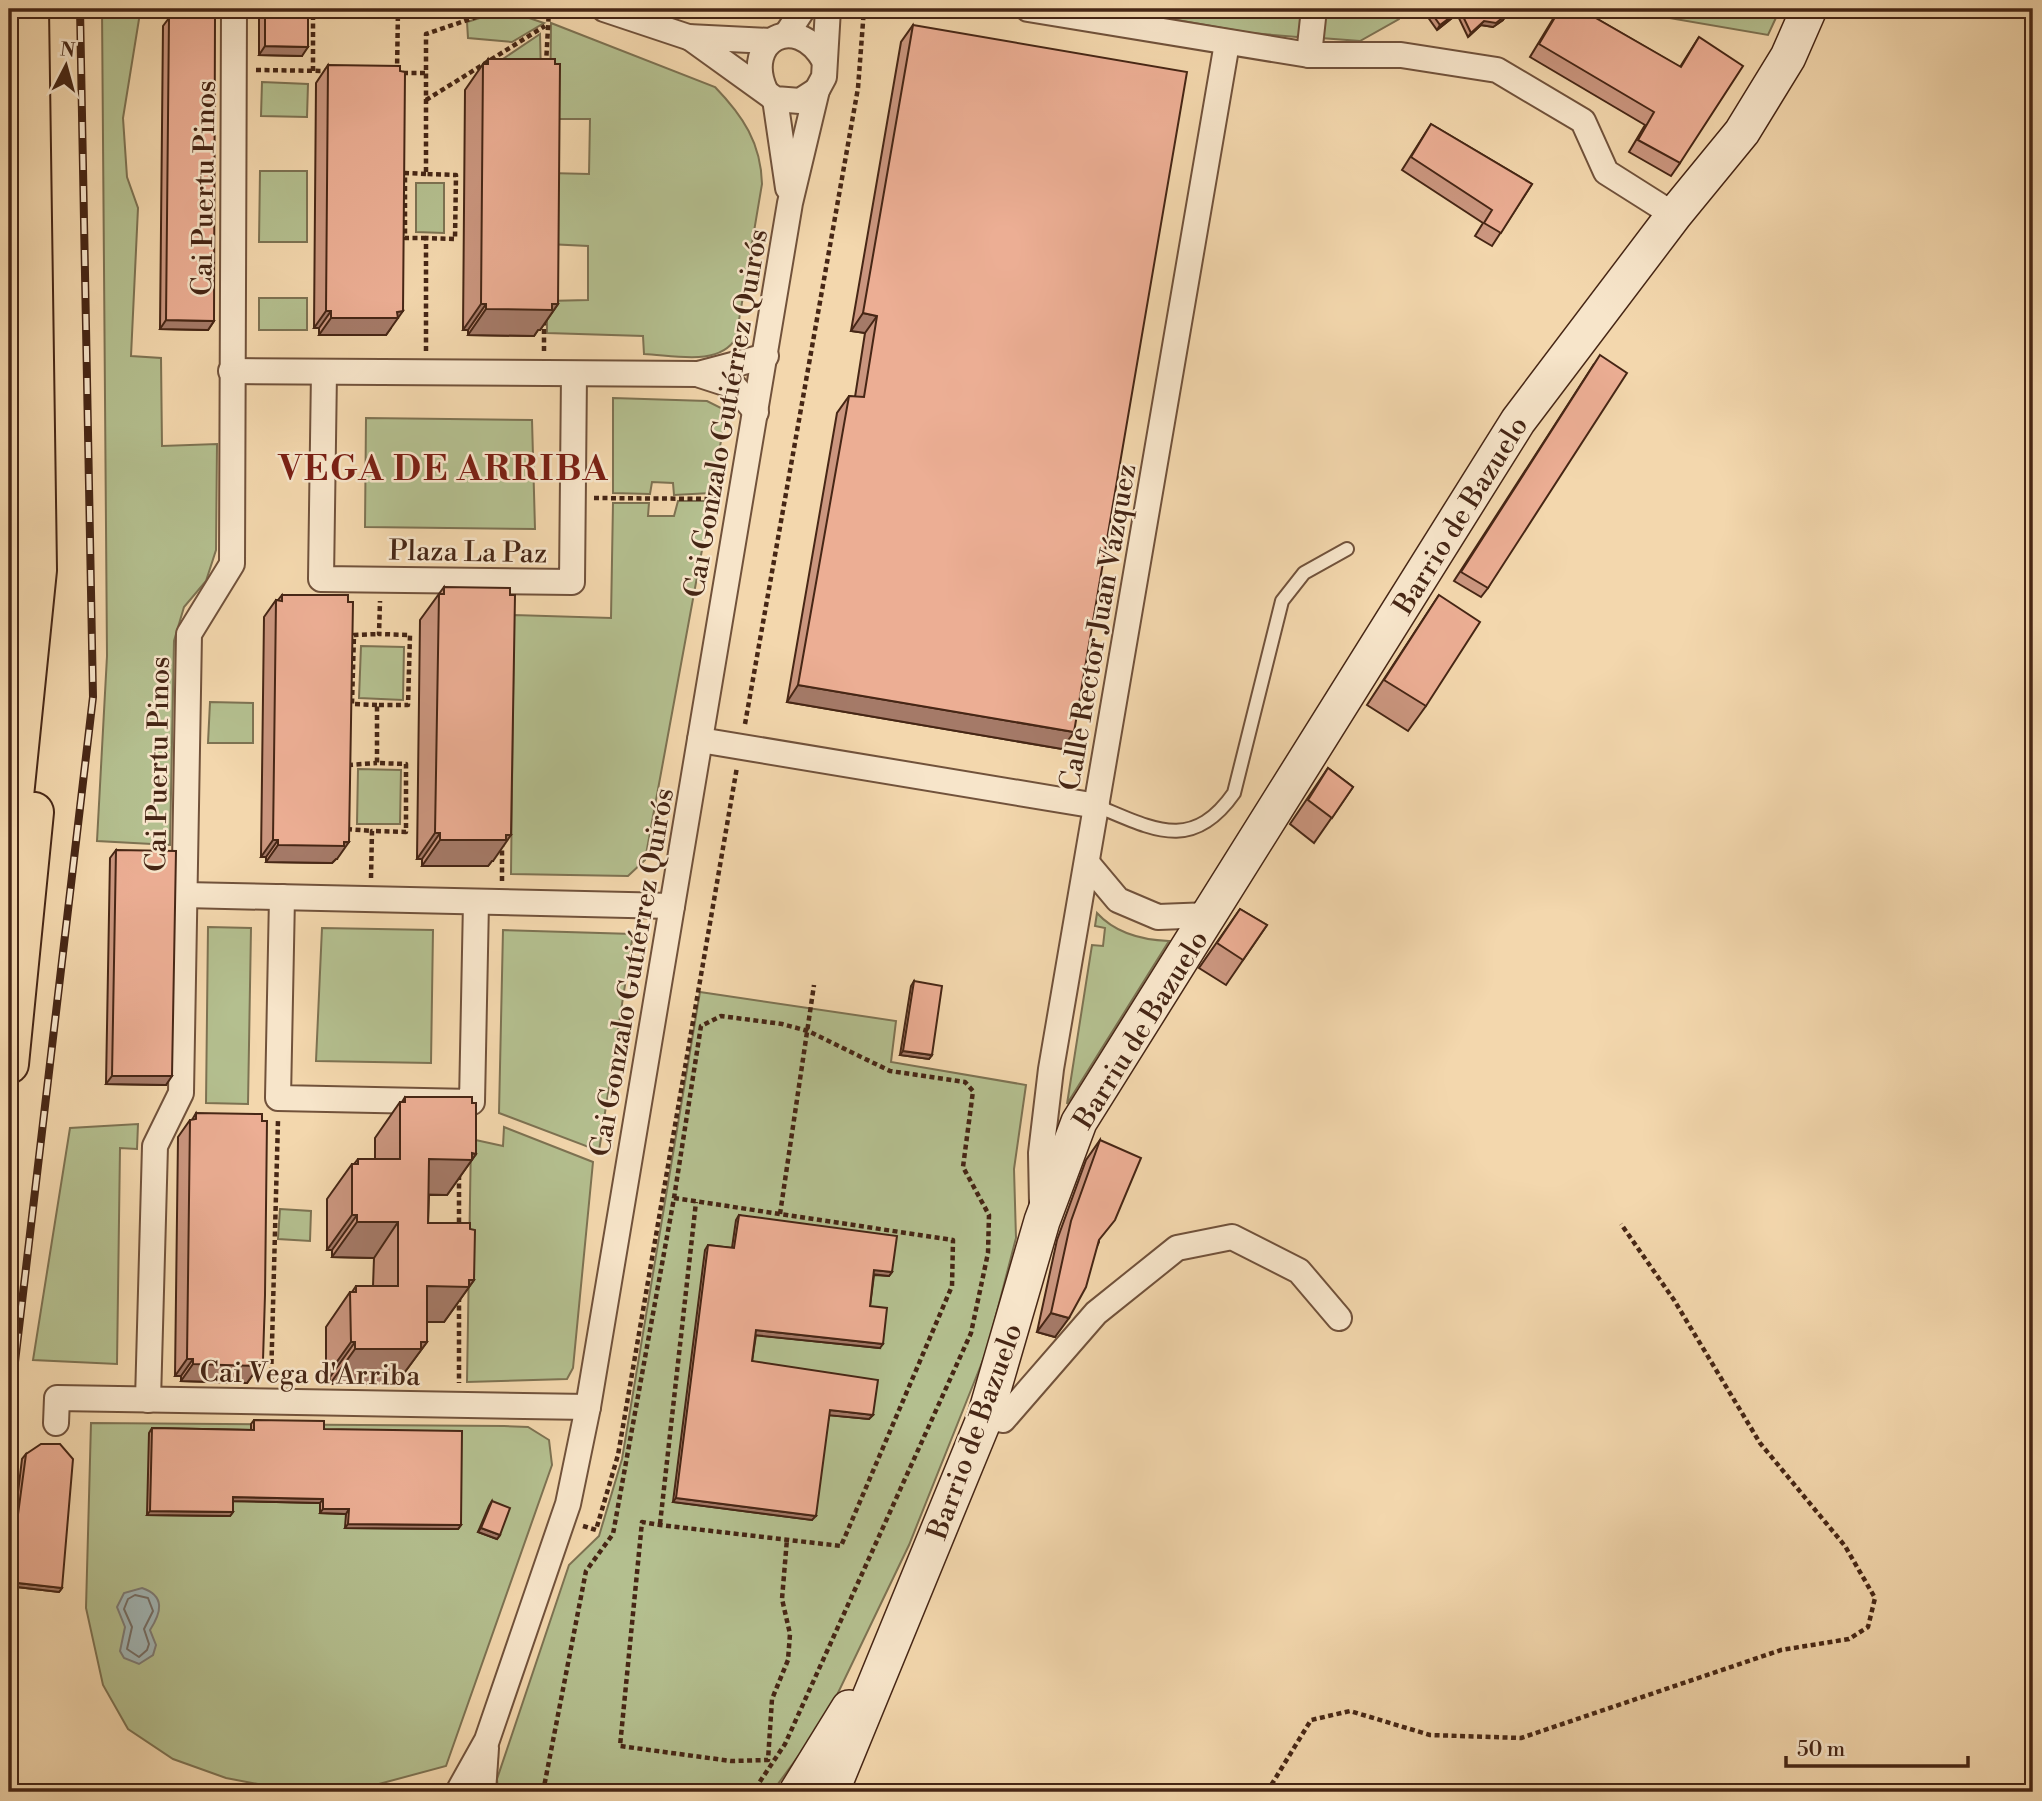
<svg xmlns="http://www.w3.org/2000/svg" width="2042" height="1801" font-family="'Libre Bodoni',serif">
  <rect width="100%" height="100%" fill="#f3d7ad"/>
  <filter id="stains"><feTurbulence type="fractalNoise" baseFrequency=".00286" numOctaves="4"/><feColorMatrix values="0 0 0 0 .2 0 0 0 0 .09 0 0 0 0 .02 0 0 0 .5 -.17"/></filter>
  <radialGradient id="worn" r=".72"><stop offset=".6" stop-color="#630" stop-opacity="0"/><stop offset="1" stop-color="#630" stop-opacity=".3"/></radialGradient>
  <g fill="#b4bf8f" stroke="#7d7252" stroke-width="2">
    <polygon points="102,9 149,9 140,13 123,118 127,177 138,208 131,356 161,358 162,446 217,444 216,550 206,581 184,607 174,641 170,845 97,841 107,656"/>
    <polygon points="403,9 472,9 455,16 402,17"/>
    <polygon points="1126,9 1305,9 1303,30 1297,37 1251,33 1126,11"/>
    <polygon points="1324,9 1401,9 1399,19 1360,41 1321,38"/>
    <polygon points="1617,9 1780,9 1768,35"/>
    <polygon points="505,10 544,23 512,42 468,38 467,22"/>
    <path d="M551 23 715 87C743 116 761 143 762 184L736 338C719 367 673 355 644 354L643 336 547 333V301L588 300V246L548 244 549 173 589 174 590 119H550Z"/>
    <polygon points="540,34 541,77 476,77"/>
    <polygon points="262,82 308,84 307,117 261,116"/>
    <polygon points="260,171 307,171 307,242 259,242"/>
    <polygon points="416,183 444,183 444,233 416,232"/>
    <rect x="259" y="298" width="48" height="32"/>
    <polygon points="613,398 707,401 721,408 726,415 711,493 674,495 673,483 652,482 650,494 613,493"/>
    <polygon points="366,418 532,420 535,529 365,527"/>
    <polygon points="678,501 711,501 645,860 628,876 511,874 514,615 611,618 613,503 649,503 648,516 674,516"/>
    <polygon points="361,646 404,647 403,700 359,698"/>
    <polygon points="210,702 253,703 253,743 208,743"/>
    <polygon points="358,769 401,770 400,824 357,824"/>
    <path d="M1097 913C1116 934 1142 940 1169 941L1067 1104 1092 945 1103 946 1105 928 1095 926Z"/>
    <polygon points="208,927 251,928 248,1104 206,1103"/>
    <polygon points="322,928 433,930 431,1063 316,1061"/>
    <polygon points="503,930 633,934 599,1151 499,1113"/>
    <polygon points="700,992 896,1021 891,1062 1026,1085 1014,1169 1016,1238 987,1350 909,1545 825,1720 772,1792 498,1792 497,1779 569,1565 599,1536 622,1459"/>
    <polygon points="138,1124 137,1149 120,1148 117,1364 33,1360 70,1128"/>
    <polygon points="504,1127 593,1162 573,1368 567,1379 467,1382 471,1139 503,1146"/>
    <polygon points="280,1209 311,1211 310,1241 278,1239"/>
    <polygon points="91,1423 504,1426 528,1427 549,1440 552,1465 446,1766 349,1792 289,1790 226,1778 173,1759 128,1729 103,1685 86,1608"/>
  </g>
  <path fill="#a1b6b6" stroke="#7d7c76" stroke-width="2" d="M142 1588C166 1596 161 1613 150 1630L156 1645 153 1655 139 1664 124 1658 120 1651 125 1627 117 1607 124 1593Z"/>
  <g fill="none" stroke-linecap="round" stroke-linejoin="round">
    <polygon stroke="#746e66" stroke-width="2" points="135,1595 148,1598 153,1611 144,1629 149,1644 147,1650 139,1657 127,1649 132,1627 124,1609 128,1599"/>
    <defs>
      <path id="lane" d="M1097 806C1153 829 1192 853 1234 793L1282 601 1304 573 1347 549"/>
      <g id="street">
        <polyline points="604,9 688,37 771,41"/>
        <polyline points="1028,9 1309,55 1401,55 1497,70 1583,121 1606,172 1674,215"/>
        <polyline points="786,35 803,9"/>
        <polyline points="689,37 775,99 800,101 817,90"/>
        <polyline points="1309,55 1314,9"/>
        <path d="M765 90C743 40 796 12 824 60"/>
        <polyline points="775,99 788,188"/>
        <polyline points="231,371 698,374 766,356"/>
        <polyline points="324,372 321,579 572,582 574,374"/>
        <polyline points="700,375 734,386 756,412"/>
        <polyline points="700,740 1097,806"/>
        <polyline points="1087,863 1118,900 1158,917 1210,915"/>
        <polyline points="184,895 672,906"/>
        <polyline points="282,897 278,1098 472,1102 476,902"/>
        <polyline points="1042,1203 1041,1153 1051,1069 1227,43"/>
        <polyline points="148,1400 155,1146 181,1093 189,634 232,564 234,9"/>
        <polyline points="985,1417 1003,1420 1096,1313 1177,1248 1232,1237 1299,1271 1339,1318"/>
        <polyline points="56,1423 57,1398 588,1407"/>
        <polyline points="458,1792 487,1740 568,1504 588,1407 790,203 817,90 824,77 828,9"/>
        <polyline points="483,1792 486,1748"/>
      </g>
      <g id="secondary">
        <polyline points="797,1792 849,1708"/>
        <polyline points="831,1792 985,1417 1042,1221 1079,1122 1518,421 1674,215 1742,132 1788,57 1809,9"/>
      </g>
      <g id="highway">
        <polyline points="9,845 37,570 29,9"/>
        <polyline points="9,1064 34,812"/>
      </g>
    </defs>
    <use href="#lane" stroke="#71523b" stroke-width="16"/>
    <use href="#street" stroke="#71523b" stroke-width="28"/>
    <use href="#secondary" stroke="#462615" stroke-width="38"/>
    <use href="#highway" stroke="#462615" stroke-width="42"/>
    <g stroke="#462615" stroke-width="4.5" stroke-dasharray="5 3.5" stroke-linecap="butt">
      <polyline points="546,64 549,9"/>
      <polyline points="256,70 327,71"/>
      <polyline points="313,71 313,9"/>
      <polyline points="397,72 398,9"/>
      <polyline points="403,73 426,73"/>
      <polyline points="426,100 545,26"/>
      <polyline points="426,238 405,238 405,173 426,174"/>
      <polyline points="426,351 426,238 455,239 456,175 426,174 426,34 500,9"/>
      <polyline points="544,351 544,318"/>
      <polyline points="594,498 719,499"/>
      <polyline points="377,705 352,704 354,635 379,634"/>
      <polyline points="745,724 858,88 864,9"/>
      <polyline points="348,765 377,763"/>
      <polyline points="347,829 372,831"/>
      <polyline points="371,878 372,831 406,832 406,764 377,763 377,705 408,705 410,635 379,634 380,601"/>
      <polyline points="502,881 502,845"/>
      <polyline points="459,1175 459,1229"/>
      <polyline points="674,1198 953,1240 952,1286 841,1546 660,1525 642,1522 620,1746 731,1761 768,1760 772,1699 788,1660 790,1634 782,1599 787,1539"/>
      <polyline points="780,1214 814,985"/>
      <polyline points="459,1297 459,1383"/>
      <polyline points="271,1381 278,1120"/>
      <polyline points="660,1524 696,1202"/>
      <polyline points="583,1526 596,1530 618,1455 737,767"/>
      <polyline points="543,1792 586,1571 613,1534 674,1198 701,1026 721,1016 782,1024 808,1031 890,1071 965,1082 973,1091 963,1167 989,1215 988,1253 971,1333 785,1744 753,1792"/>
      <polyline points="1267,1792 1311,1720 1350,1711 1430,1735 1521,1738 1781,1650 1849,1639 1868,1627 1875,1598 1845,1546 1760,1443 1674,1300 1621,1224"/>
    </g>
    <use href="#lane" stroke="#f7e5ca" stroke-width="12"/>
    <use href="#street" stroke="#f7e5ca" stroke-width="24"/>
    <use href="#secondary" stroke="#f7e5ca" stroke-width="35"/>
    <use href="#highway" stroke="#f3d7ad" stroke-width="38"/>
    <defs>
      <polyline id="rail" points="9,1413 93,697 80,9"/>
    </defs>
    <use href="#rail" stroke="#462615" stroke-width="8"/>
    <use href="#rail" stroke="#f7e5ca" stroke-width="5" stroke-dasharray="16" stroke-linecap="butt"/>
  </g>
  <g fill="#cb967f" stroke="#462615" stroke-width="2">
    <polygon points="259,9 308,9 302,56 259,55"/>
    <polygon points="1413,9 1508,9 1506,15 1503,20 1493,27 1481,25 1468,37 1457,14 1437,30 1427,16 1416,14"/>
    <polygon points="1559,9 1580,9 1680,67 1699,37 1680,163 1671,176 1629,152 1645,125 1530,57"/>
    <polygon points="169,18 214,321 208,330 160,329 163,26"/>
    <polygon points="913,25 1062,749 787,702 837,413 849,396 855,397 865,333 851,331 901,42"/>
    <polygon points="488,59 558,304 540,330 538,330 534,336 468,335 468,330 463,330 465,90 483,64 485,64"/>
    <polygon points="328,65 391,328 386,335 319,335 319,328 314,328 316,83"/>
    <polygon points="1431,124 1532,184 1492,246 1475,236 1483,223 1402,170"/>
    <polygon points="1594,364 1488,588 1481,597 1454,581"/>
    <polygon points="444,587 493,861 492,861 488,866 422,866 422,859 417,859 420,620"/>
    <polygon points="282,595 337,859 336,859 332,863 266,862 266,857 261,857 264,617 276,600 278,600"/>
    <polygon points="1439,595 1426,706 1408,731 1367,705"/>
    <polygon points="1328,768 1353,787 1314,843 1290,824"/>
    <polygon points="116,850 166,1085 106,1084 110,858"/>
    <polygon points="1240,909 1267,925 1226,985 1199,968"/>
    <polygon points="914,981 932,1055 929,1059 900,1055 911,986"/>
    <polygon points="405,1097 476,1154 447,1195 429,1195 428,1223 474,1280 444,1322 427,1322 427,1342 396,1384 330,1384 330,1377 326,1377 326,1327 350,1292 352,1292 356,1286 373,1286 374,1258 332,1257 332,1250 327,1250 327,1199 352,1164 354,1164 358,1159 375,1159 375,1138 400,1102 402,1102"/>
    <polygon points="196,1113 263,1360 247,1383 181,1381 181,1376 175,1376 178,1137 190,1120 192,1120"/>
    <polygon points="1100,1140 1099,1242 1055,1337 1037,1332 1057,1240 1086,1160"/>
    <polygon points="739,1215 892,1272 889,1276 874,1275 870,1306 880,1348 756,1335 752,1361 873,1415 869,1419 829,1415 812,1520 673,1502 705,1250 708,1245 732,1248 736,1220"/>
    <polygon points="254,1420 324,1429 461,1525 458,1529 345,1528 346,1514 320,1513 320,1503 233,1501 233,1512 230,1516 147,1515 149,1433 152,1428 251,1430 251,1424"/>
    <polygon points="26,1454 62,1588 59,1592 9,1586 9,1568 22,1459"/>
    <polygon points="492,1501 500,1535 497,1539 478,1532 489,1506"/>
  </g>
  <g fill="#a57a68" stroke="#462615" stroke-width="2">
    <polygon points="1420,10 1430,11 1427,16 1416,14"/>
    <polygon points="1460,10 1457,14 1437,30 1440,25"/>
    <polygon points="1506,15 1503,20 1493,27 1481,25 1468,37 1471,33 1484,21"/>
    <polygon points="265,46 308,47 302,56 259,55"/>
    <polygon points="481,304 486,304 468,330 463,330"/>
    <polygon points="552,304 558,304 540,330 538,330 534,336 468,335 486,309"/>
    <polygon points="326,311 331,311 319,328 314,328"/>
    <polygon points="403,311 386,335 319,335 331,318"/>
    <polygon points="863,313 877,316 865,333 851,331"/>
    <polygon points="166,320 214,321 208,330 160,329"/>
    <polygon points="798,685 1074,732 1062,749 787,702"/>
    <polygon points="435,833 440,833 422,859 417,859"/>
    <polygon points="506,835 511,835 493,861 492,861 488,866 422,866 440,840"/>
    <polygon points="273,840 278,840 266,857 261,857"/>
    <polygon points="349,842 337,859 336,859 332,863 266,862 278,845"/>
    <polygon points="903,1051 932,1055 929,1059 900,1055"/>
    <polygon points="112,1076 172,1076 166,1085 106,1084"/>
    <polygon points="472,1153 476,1154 447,1195 404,1194 429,1159"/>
    <polygon points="352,1215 357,1215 332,1250 327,1250"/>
    <polygon points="357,1222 398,1222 374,1258 332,1257"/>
    <polygon points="874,1270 892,1272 889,1276 871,1274"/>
    <polygon points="469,1280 474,1280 444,1322 402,1322 427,1286"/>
    <polygon points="1051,1313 1069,1318 1055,1337 1037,1332"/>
    <polygon points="756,1330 883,1344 880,1348 753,1335"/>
    <polygon points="351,1342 355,1342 330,1377 326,1377"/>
    <polygon points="421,1342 427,1342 396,1384 330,1384 355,1349"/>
    <polygon points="187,1359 193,1359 181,1376 175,1376"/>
    <polygon points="263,1360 247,1383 181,1381 193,1364"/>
    <polygon points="830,1410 873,1415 869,1419 826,1415"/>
    <polygon points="233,1497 323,1499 320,1503 230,1501"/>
    <polygon points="676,1498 816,1516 812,1520 673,1502"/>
    <polygon points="323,1509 349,1509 346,1514 320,1513"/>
    <polygon points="150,1511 233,1512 230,1516 147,1515"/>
    <polygon points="348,1524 461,1525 458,1529 345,1528"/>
    <polygon points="481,1528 500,1535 497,1539 478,1532"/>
    <polygon points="9,1582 62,1588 59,1592 9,1586"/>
  </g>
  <g fill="#ecae94" stroke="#462615" stroke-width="2">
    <polygon points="265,9 308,9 308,47 265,46"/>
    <polygon points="1419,9 1508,9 1506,15 1496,23 1484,21 1471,33 1460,10 1440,25 1430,11"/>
    <polygon points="1560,9 1580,9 1681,67 1699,37 1743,66 1680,163 1638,140 1654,112 1539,44"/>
    <polygon points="169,18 215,18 214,321 166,320"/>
    <polygon points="913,25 1187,72 1074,732 798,685 849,396 864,397 877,316 863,313"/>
    <polygon points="488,59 555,59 555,64 560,64 558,304 552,304 552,310 486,309 486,304 481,304 483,64 488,64"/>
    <polygon points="328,65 400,66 400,71 405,72 403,311 397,312 398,318 331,318 331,311 326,311"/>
    <polygon points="1431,124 1532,184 1501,233 1484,223 1492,210 1411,157"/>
    <polygon points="1600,355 1627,373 1488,588 1461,572"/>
    <polygon points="444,587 510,588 510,595 515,595 511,835 506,835 506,840 440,840 440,833 435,833 439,594 444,594"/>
    <polygon points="282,595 348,595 348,602 353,602 349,842 344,842 344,846 278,845 278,840 273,840 276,600 282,601"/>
    <polygon points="1439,595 1480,622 1426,706 1384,680"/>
    <polygon points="1328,768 1353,787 1332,818 1308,800"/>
    <polygon points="116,850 176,851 172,1076 112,1076"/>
    <polygon points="1240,909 1267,925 1243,960 1217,943"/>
    <polygon points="914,981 942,986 932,1055 903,1051"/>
    <polygon points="405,1097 472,1097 472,1103 476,1103 476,1154 472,1153 472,1160 429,1159 428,1223 470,1223 470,1229 475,1230 474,1280 469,1280 469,1287 427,1286 427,1342 421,1342 421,1349 355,1349 355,1342 351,1342 350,1292 356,1292 356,1286 398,1286 398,1222 357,1222 357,1215 352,1215 352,1164 358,1164 358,1159 400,1159 400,1102 405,1102"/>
    <polygon points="196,1113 262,1114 262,1121 267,1121 265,1295 263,1360 259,1360 259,1366 193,1364 193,1359 187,1359 190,1120 196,1119"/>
    <polygon points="1100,1140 1141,1158 1115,1220 1099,1240 1086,1287 1069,1318 1051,1313 1071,1221"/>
    <polygon points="739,1215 897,1236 892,1272 874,1270 870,1306 887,1308 883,1344 756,1330 752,1361 878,1380 873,1415 830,1410 816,1516 676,1498 708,1245 734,1248"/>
    <polygon points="254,1420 324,1421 324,1429 462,1431 461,1525 348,1524 349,1509 323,1509 323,1499 233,1497 233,1512 150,1511 152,1428 254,1430"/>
    <polygon points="41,1444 60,1444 73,1459 62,1588 9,1582 26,1454"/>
    <polygon points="492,1501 510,1508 500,1535 481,1528"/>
  </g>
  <g text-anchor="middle" stroke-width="5" stroke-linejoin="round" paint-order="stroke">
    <g font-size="28" fill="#462615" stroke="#f7e5ca">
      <text transform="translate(203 188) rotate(-89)" y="10">Cai Puertu Pinos</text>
      <text transform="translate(725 413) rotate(-80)" y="10">Cai Gonzalo Gutiérrez Quirós</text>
      <text transform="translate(1460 515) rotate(-58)" y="10">Barrio de Bazuelo</text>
      <text transform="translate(468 551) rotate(1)" y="10">Plaza La Paz</text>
      <text transform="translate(1097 627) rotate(-80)" y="10">Calle Rector Juan Vázquez</text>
      <text transform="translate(157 764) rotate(-89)" y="10">Cai Puertu Pinos</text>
      <text transform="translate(631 972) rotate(-80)" y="10">Cai Gonzalo Gutiérrez Quirós</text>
      <text transform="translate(1140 1029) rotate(-58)" y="10">Barriu de Bazuelo</text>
      <text transform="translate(310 1373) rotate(1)" y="10">Cai Vega d'Arriba</text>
      <text transform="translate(974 1431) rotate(-70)" y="10">Barrio de Bazuelo</text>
    </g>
    <g font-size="35" font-weight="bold" letter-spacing="2" fill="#7a1f14" stroke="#f7e5ca">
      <text x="444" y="480">VEGA DE ARRIBA</text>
    </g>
  </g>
  <rect width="2042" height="1801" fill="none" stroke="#f3d7ad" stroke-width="35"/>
  <rect x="10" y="10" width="2021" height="1780" fill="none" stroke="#462615" stroke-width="3.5"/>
  <rect x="18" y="18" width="2007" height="1766" fill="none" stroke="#462615" stroke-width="2"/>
  <g transform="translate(66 66) rotate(6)" stroke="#f7e5ca" stroke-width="5" paint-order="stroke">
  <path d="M0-5L12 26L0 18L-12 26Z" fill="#462615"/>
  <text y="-10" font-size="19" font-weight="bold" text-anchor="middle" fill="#462615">N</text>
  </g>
  <path d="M1786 1756v10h182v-10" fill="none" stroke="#462615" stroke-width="3.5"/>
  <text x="1797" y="1756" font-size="21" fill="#462615" stroke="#f7e5ca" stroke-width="5" paint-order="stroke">50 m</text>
  <rect width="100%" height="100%" filter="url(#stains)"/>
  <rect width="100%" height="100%" fill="url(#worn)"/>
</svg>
